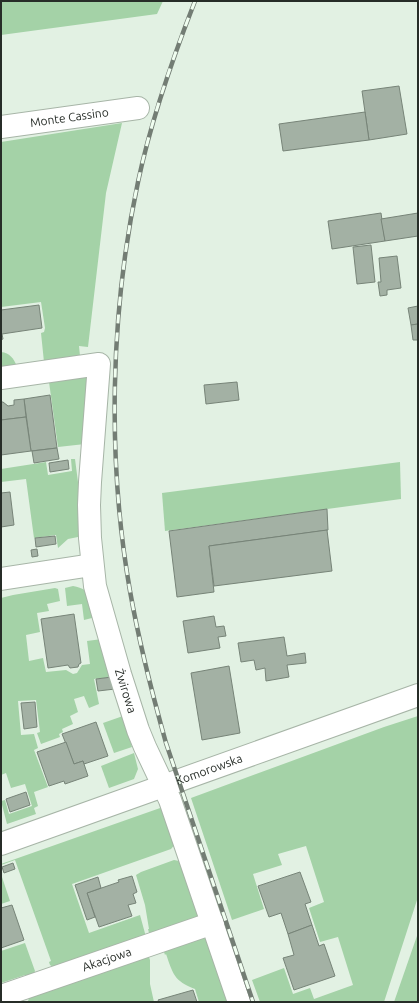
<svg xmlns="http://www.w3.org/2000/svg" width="419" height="1003" font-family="Ubuntu,sans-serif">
  <rect width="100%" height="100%" fill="#e2f1e3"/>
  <g fill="#a4d2a7">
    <polygon points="1,1 163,1 157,14 1,35"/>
    <polygon points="122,123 106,193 88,347 79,346 80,356 44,362 41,333 44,332 45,328 41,302 1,307 1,142"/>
    <path d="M1 352C10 353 13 358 17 366L1 368Z"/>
    <polygon points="88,377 85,444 58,447 49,382"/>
    <polygon points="71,459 75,459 84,528 78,537 68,539 58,548 56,535 34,538 26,479 1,482 1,469 46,462 48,475 72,471"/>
    <polygon points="400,462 401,499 165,531 162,493"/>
    <path d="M73 586C93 590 92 599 96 617L84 620 82 604 67 606 65 588Z"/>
    <polygon points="55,588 58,589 60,601 47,604 49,611 37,613 40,632 26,635 29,661 43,658 46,672 66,670 73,674 77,673 82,665 90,664 87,641 102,639 113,677 94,679 99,704 89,708 84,696 74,699 78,712 70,716 73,724 62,729 63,732 59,734 60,737 41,744 37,733 40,732 36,700 18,701 21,735 34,734 38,748 34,750 48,787 34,792 38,806 34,808 36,814 7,824 1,801 5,800 9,814 32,806 25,784 11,788 6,773 1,775 1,598 13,595"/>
    <polygon points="123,716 132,747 114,753 103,723"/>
    <polygon points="418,716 418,897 384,1002 260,1002 252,980 284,968 293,994 310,988 314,999 353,985 338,937 320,942 309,908 324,902 306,846 278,854 282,865 253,874 264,909 232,920 191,798 384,727"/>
    <polygon points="134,753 138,769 134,779 109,788 101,766"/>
    <polygon points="163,807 177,842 171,849 72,884 89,933 140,915 146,937 55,968 50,965 49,962 51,961 15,860 1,865 1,864"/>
    <polygon points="174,860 184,862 199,916 191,922 150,937 148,929 149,929 145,905 136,875 141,872"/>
    <polygon points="1,874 10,901 1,904"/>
    <polygon points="418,933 418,1002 394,1002"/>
    <path d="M203 937 208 941 230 1002H199L195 989C174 981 173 974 166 954L165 955 164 952 166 947Z"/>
    <polygon points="25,943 35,971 33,976 25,975 1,983 1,951"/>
    <polygon points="149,957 150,960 150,984 154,1002 29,1002 28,1001 31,993"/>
  </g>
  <g fill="#a3b1a4" stroke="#778478">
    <polygon points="399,86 407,134 369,140 362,91"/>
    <polygon points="365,112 369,140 283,151 279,124"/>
    <polygon points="381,213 385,241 332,249 328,221"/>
    <polygon points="418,213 418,236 385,241 381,219"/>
    <polygon points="371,245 375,282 357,284 353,247"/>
    <polygon points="397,256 401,288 387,290 387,295 380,296 378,282 381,282 379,258"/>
    <polygon points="39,305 42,328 2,334 3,339 1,340 1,310"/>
    <polygon points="418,306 418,324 411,325 408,308"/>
    <polygon points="418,324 418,340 413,340 411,325"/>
    <polygon points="237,382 239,400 206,404 204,385"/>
    <polygon points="50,395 57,448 31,451 24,399"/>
    <polygon points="24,399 26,417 1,420 1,402 3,402 8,406 14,405 14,400"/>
    <polygon points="26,417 31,451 1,455 1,420"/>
    <polygon points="57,448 59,459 34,463 32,451"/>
    <polygon points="68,460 69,469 50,472 49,463"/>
    <polygon points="10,492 14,525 1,527 1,493"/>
    <polygon points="327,509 328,530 209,546 214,592 177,597 169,531"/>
    <polygon points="327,530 332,571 214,586 209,546"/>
    <polygon points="55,536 56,544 36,547 35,538"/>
    <polygon points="37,549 38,556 32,557 31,550"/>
    <polygon points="74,614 81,663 79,664 78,667 70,668 68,665 48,668 41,619"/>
    <polygon points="214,616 216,627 224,626 226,636 218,637 220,648 188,653 183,621"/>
    <polygon points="284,637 287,656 305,653 306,663 287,665 289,677 266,681 265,668 256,670 254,660 241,662 238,643"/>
    <polygon points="229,666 240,733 202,740 191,673"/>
    <polygon points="112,677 115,689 98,691 96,679"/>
    <polygon points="35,702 37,727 24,729 21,703"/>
    <polygon points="96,722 108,756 84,764 83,761 74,764 62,734"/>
    <polygon points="66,742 74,764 83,761 88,776 65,784 64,781 49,786 37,752"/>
    <polygon points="26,792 30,805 10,812 6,799"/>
    <polygon points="13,863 15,869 4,873 2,867"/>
    <polygon points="300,872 311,902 305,904 312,925 288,934 281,913 269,917 258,886"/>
    <polygon points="132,876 137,892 133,894 136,903 128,905 132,916 99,927 87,893 119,882 118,880"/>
    <polygon points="98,877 101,888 87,893 95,917 87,920 75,885"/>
    <polygon points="12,905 24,940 1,948 1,908"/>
    <polygon points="312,925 319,946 324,944 335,976 294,990 283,958 294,955 288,934"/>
    <polygon points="193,990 197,1002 159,1002 158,1000"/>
  </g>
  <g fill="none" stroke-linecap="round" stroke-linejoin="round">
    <defs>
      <g id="street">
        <path id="s1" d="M1 127 138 108"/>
        <path id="s2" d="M1 378 99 364 90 482 89 505 90 538 95 586 120 674 138 730 145 747 170 800 239 1002"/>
        <polyline points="1,579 92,565"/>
        <path id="s3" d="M1 996 213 923"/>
      </g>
      <g id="secondary">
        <path id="s4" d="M1 844 418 695"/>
      </g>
    </defs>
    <use href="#street" stroke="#a7b5a7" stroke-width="24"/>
    <use href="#secondary" stroke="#a7b5a7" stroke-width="24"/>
    <use href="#street" stroke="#fff" stroke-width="22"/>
    <use href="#secondary" stroke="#fff" stroke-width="22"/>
    <defs>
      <path id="rail" d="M195 1C172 60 151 120 138 182 110 313 107 460 130 591 139 642 152 693 166 743L253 1002"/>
    </defs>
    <use href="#rail" stroke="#737d74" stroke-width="4.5"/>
    <use href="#rail" stroke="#f0fef0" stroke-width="3" stroke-dasharray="9" stroke-linecap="butt"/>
  </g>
  <g text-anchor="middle" stroke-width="3.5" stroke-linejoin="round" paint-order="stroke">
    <g font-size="12" fill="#272d28" stroke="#f0fef0">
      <text dy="4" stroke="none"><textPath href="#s1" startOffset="69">Monte Cassino</textPath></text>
      <text dy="4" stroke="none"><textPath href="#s2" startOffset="431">Żwirowa</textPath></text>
      <text dy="4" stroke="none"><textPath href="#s4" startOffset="221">Komorowska</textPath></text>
      <text dy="4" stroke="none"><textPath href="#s3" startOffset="112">Akacjowa</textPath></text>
    </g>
  </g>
  <rect width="419" height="1003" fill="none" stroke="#272d28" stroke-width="4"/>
</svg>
